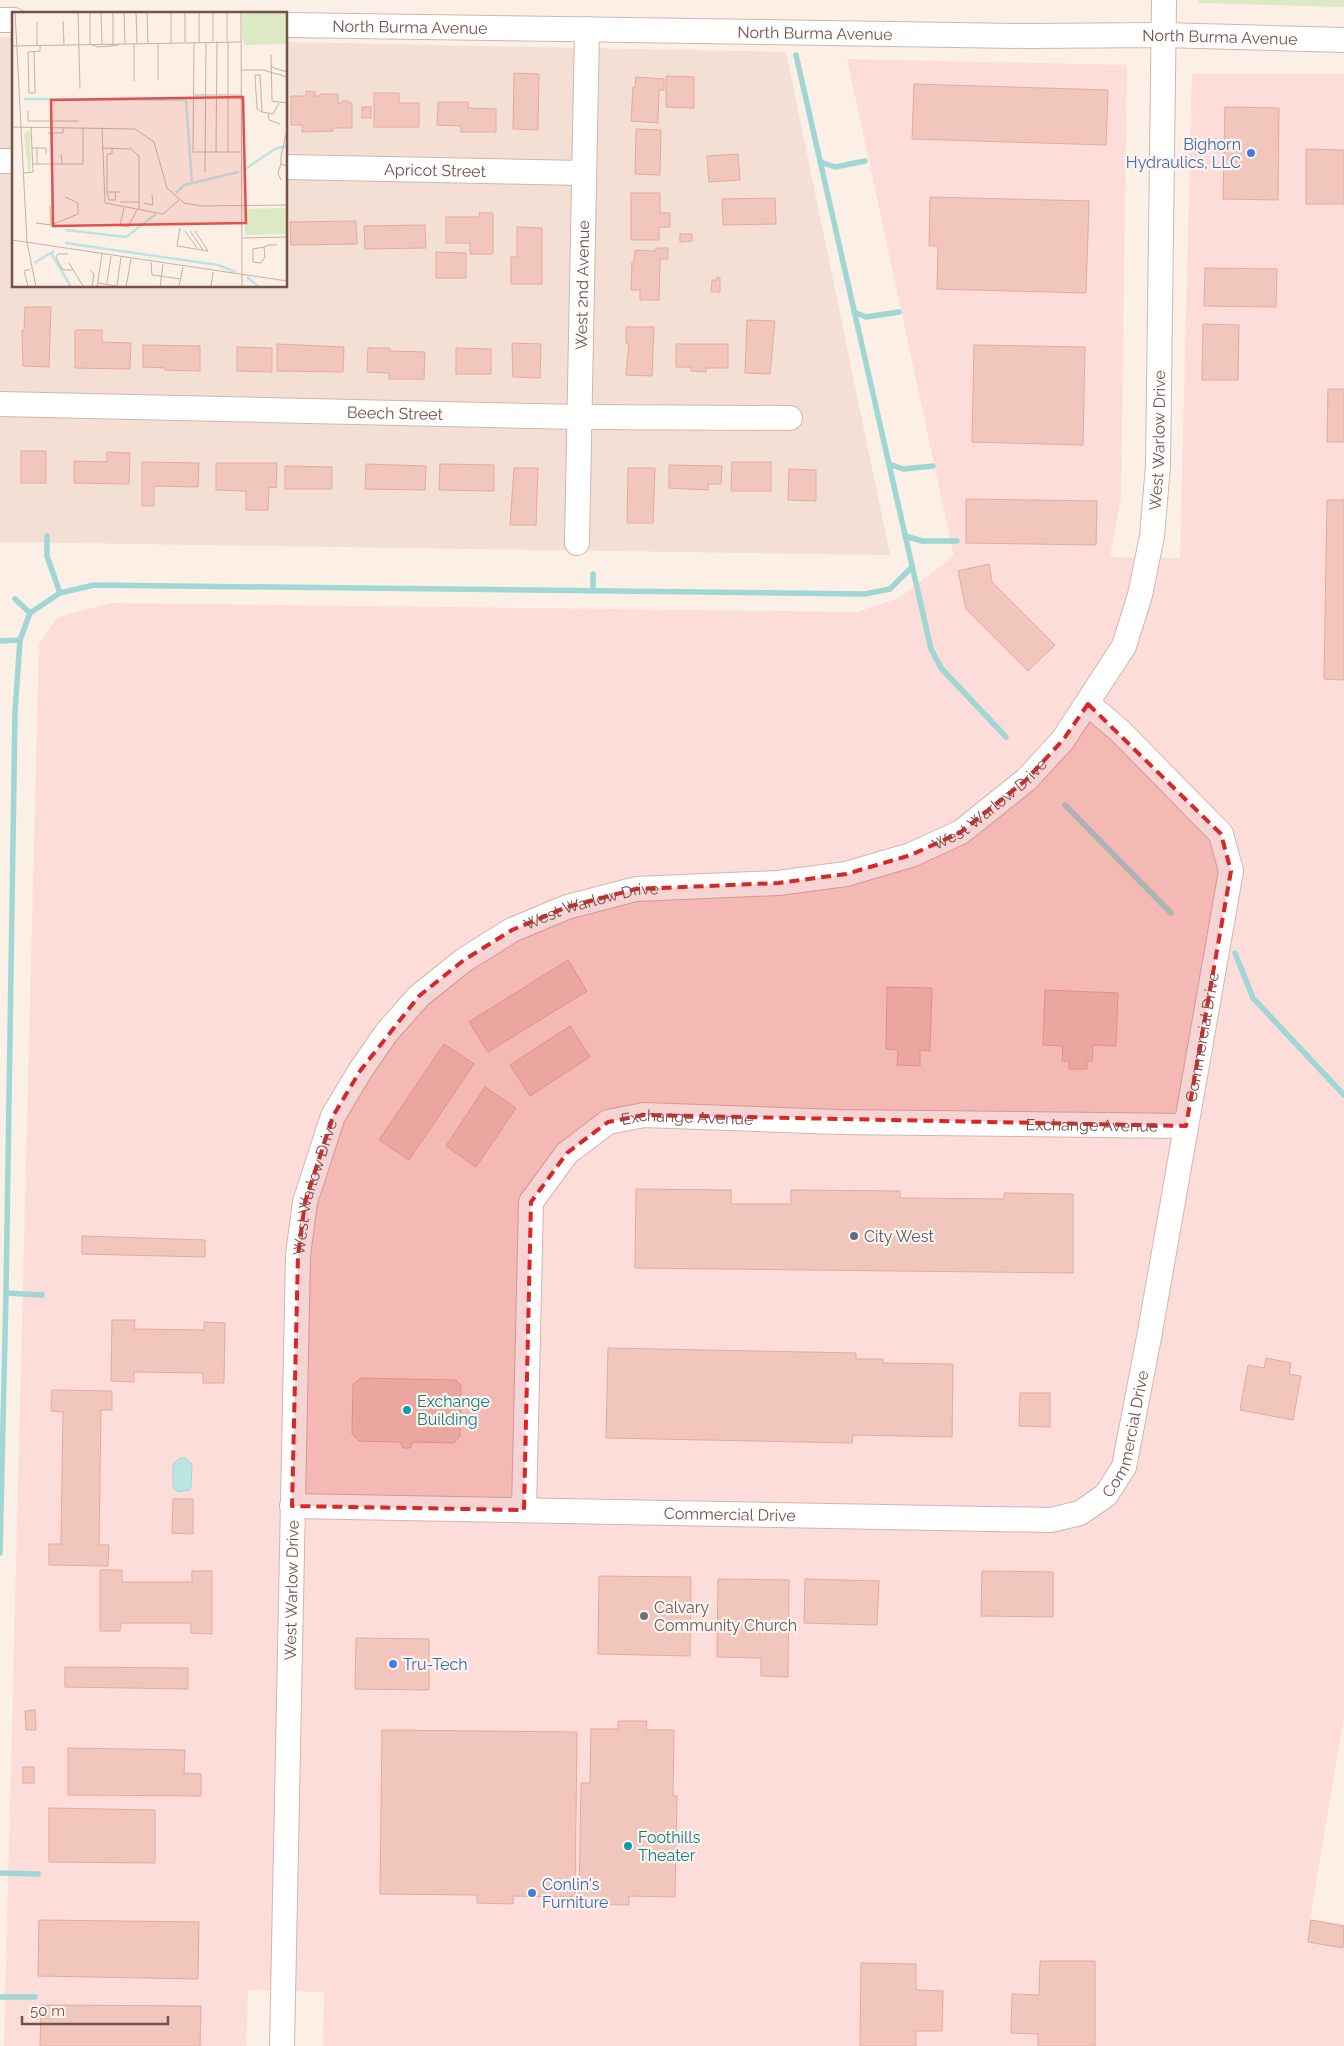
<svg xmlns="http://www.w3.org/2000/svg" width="1344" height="2046" font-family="Raleway,sans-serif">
  <rect width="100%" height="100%" fill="#fcefe5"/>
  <polygon fill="#f4dfd4" points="0,37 14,37 14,286 286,286 286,42 786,52 890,555 0,542"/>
  <polygon fill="#fcddd9" points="847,59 1127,65 1121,497 1110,557 1180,558 1192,74 1344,74 1344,1716 1310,1919 1344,1924 1344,2046 323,2046 324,1992 248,1990 246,2046 4,2046 39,644 58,617 111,603 857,612 899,598 954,556"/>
  <polygon fill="#dbeac4" points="1198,0 1344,0 1344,7 1198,3"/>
  <polygon fill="#bae5e3" stroke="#a0d7d5" points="180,1458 185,1458 192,1464 191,1487 189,1490 178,1492 173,1487 173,1464"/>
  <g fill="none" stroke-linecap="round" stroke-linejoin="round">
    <g stroke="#a0d7d5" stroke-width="5.5">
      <polyline points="796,55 931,649 941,668 1006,737"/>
      <polyline points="820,162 835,167 865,161"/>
      <polyline points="854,312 866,317 899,312"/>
      <polyline points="889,464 903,469 933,466"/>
      <polyline points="47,536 47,556 60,593"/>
      <polyline points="905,536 922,541 957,541"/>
      <polyline points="593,574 593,589"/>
      <polyline points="15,599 30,613"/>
      <polyline points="0,641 20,640"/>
      <polyline points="1065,805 1171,913"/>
      <polyline points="1235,953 1253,998 1344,1095"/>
      <polyline points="6,1293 42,1295"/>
      <polyline points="0,1553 6,1293 15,712 20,640 30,613 60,593 94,585 865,594 890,589 912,567"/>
      <polyline points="0,1873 38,1874"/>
      <polyline points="0,1997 35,1997"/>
    </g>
  </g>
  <g fill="#f1c7bd" stroke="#e4aa9e">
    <polygon points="514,73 539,74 538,130 513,129"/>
    <polygon points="666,76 694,77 694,108 666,107"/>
    <polygon points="636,77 664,79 664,90 659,90 658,123 631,121 633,87 635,88"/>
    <polygon points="914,84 1108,90 1106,145 912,139"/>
    <polygon points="306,91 315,92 315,96 320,96 320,94 338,94 338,103 342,103 342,101 348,101 348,103 352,103 352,128 333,128 333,131 302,132 302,125 291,125 291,96 306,96"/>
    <polygon points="374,93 399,93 399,103 419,103 419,127 374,127"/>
    <polygon points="438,102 468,102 468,108 496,109 496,132 461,132 461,126 437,125"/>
    <rect x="362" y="107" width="9" height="11"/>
    <polygon points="1225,107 1279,108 1278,200 1223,199"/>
    <polygon points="636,129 661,130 660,175 635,174"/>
    <polygon points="1306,149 1344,150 1344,204 1306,204"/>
    <polygon points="738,154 740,180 709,182 707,156"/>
    <polygon points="631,193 660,193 660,213 670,213 670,227 659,227 659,240 631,240"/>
    <polygon points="930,197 1089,201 1086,293 937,289 938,246 929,246"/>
    <polygon points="775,198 776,224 723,225 722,199"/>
    <polygon points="479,213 493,213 493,254 470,254 470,243 446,243 446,217 480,217"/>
    <polygon points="356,221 357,244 291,245 290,222"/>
    <polygon points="425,225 426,248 365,249 364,226"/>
    <polygon points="517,227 542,228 542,284 511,284 511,257 517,257"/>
    <polygon points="680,234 692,234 692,241 680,242"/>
    <polygon points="656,248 668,248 668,259 660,259 659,300 640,300 640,290 631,290 632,262 634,262 635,250 656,251"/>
    <polygon points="436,252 466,253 466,278 436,278"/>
    <polygon points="1205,268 1277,269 1276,307 1204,306"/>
    <polygon points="717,277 720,278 720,292 711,292 712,280 717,280"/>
    <polygon points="25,307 51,307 49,367 23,366 22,330 24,330"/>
    <polygon points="747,320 775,321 770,374 745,373"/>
    <polygon points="1203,324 1239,325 1238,380 1202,380"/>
    <polygon points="626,327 654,327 652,376 626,375 629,343 626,343"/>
    <polygon points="75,330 102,330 102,342 131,343 130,369 75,368"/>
    <polygon points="512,343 541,344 540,378 513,377"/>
    <polygon points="277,344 344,347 343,372 277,371"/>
    <polygon points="676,344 728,344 728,368 706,368 706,372 691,371 691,367 676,367"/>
    <polygon points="143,345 200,346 200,371 165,370 165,368 143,367"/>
    <polygon points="974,345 1085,347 1083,445 972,442"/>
    <polygon points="237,347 272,348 272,372 237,371"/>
    <polygon points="368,348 390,348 390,351 425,352 424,379 389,379 389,373 367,372"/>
    <polygon points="456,348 491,349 491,374 456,374"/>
    <polygon points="1328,389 1344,389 1344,442 1327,442"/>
    <rect x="21" y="451" width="25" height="32"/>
    <polygon points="107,452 130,453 129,484 74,483 74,461 107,462"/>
    <polygon points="142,462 199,463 198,487 154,486 154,506 142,506"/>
    <polygon points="732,462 771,462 771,491 731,491"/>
    <polygon points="216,463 277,463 276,488 269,487 268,510 246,510 246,491 216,490"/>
    <polygon points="366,464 426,466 425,490 365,489"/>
    <polygon points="440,464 494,465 494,491 439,490"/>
    <polygon points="669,465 722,466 721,484 708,484 708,490 669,488"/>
    <polygon points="285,466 332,467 332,489 285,489"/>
    <polygon points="514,468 538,468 536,525 510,525"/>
    <polygon points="628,468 655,468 653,523 627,523"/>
    <polygon points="789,469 816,470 816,501 788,500"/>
    <polygon points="966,499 1097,501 1096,545 966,543"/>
    <polygon points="1327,500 1344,500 1344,680 1324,679"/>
    <polygon points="989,564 992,582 1055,645 1028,671 966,609 958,571"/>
    <polygon points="568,960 587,991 488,1052 469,1022"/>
    <polygon points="887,987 932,988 930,1051 920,1050 920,1066 897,1065 898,1050 886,1049"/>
    <polygon points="1045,990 1118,993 1116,1046 1093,1045 1092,1061 1087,1061 1087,1069 1069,1069 1069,1061 1062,1061 1063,1046 1043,1045"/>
    <polygon points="570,1026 590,1057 530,1096 510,1065"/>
    <polygon points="444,1044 474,1064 409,1160 379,1140"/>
    <polygon points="485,1087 516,1108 476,1167 446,1146"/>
    <polygon points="636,1189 731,1190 731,1204 791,1204 791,1190 900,1191 900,1198 1004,1199 1004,1193 1073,1194 1073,1273 635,1268"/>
    <polygon points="82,1236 205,1240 205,1257 82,1254"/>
    <polygon points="112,1320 135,1320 134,1329 204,1330 204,1322 225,1323 224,1383 203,1383 203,1373 134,1372 134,1382 111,1381"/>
    <polygon points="608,1348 856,1353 856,1359 883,1359 883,1363 953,1364 952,1437 853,1435 852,1443 606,1438"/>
    <polygon points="1266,1358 1291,1363 1289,1374 1301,1376 1293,1420 1240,1410 1248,1365 1264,1368"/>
    <polygon points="361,1378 456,1380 461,1386 460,1436 454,1443 413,1442 410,1448 403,1448 400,1442 359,1441 352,1434 353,1384"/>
    <polygon points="52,1390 112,1391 112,1410 101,1410 99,1545 109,1545 108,1566 49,1565 49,1544 61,1544 63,1412 51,1411"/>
    <polygon points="1020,1393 1050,1393 1050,1427 1019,1426"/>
    <polygon points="173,1499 193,1499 193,1534 172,1533"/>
    <polygon points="100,1570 122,1570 122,1582 192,1582 192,1571 212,1571 212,1634 191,1633 191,1623 121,1623 120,1631 100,1631"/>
    <polygon points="982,1571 1053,1572 1053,1617 981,1616"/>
    <polygon points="599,1576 691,1577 690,1656 598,1654"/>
    <polygon points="718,1579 789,1580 788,1677 761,1676 761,1658 717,1657"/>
    <polygon points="805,1579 879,1581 877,1625 804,1623"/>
    <polygon points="356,1638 429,1639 429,1690 355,1689"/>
    <polygon points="65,1667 188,1668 188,1689 65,1687"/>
    <polygon points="35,1710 36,1730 26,1730 25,1711"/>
    <polygon points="618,1721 647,1721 646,1730 674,1730 673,1796 677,1796 675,1897 629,1896 629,1905 579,1904 581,1783 590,1783 591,1729 618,1729"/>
    <polygon points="382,1730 577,1732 575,1897 513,1896 513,1904 477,1903 477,1895 380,1894"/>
    <polygon points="68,1748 185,1750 184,1773 201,1774 201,1796 68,1795"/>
    <rect x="23" y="1767" width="11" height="16"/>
    <polygon points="49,1808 155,1810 155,1863 49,1862"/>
    <polygon points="39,1920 199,1922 198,1979 38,1976"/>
    <polygon points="1311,1920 1344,1926 1343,1948 1308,1942"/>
    <polygon points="1040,1961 1095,1961 1095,2046 1038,2046 1038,2034 1011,2033 1012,1994 1039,1995"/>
    <polygon points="861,1963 916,1964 916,1990 943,1991 942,2031 916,2031 916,2046 860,2046"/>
    <polygon points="41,2005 201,2006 200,2046 40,2046"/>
  </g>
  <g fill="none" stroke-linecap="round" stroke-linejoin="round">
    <defs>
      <g id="minor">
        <polyline points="0,20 14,20"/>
        <path id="s1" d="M286 25 1025 36 1163 35 1344 40"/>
        <polyline points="0,161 14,161"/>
        <path id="s2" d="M286 167 584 173"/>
        <path id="s3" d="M0 404 579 417 790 418"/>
        <path id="s4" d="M577 543 587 29"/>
        <path id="s5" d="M292 1506 1051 1520 1080 1513 1106 1495 1124 1467 1150 1332 1231 871 1221 834 1120 731 1088 704"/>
        <path id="s6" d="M524 1510 531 1202 567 1153 608 1122 644 1115 839 1122 1186 1126"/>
        <path id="s7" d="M282 2046 298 1255 305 1202 333 1116 360 1071 387 1032 419 996 464 960 512 930 567 907 636 889 778 883 846 874 911 855 961 832 1026 780 1063 740 1124 646 1140 595 1152 536 1158 466 1164 0"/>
      </g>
    </defs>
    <use href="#minor" stroke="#d0b7af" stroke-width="26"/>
    <use href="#minor" stroke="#fff" stroke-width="24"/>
  </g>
  <path fill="#d62828" fill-opacity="0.2" stroke="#d62828" stroke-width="4" stroke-dasharray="10 6" stroke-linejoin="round" d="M1088 704 1221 834 1231 871 1186 1126 644 1115 608 1122 567 1153 531 1202 524 1510 292 1506 298 1255 305 1202 333 1116 360 1071 419 996 464 960 512 930 567 907 636 889 778 883 846 874 911 855 961 832 1026 780 1063 740Z"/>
  <g fill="#3f7fe0" stroke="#fff3ec" stroke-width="2">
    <circle cx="1251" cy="153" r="5"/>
    <circle cx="393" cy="1664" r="5"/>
    <circle cx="532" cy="1893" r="5"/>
  </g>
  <circle fill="#5c6f8a" stroke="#fff3ec" stroke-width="2" cx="854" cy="1236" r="5"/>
  <g fill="#0f9aa8" stroke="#fff3ec" stroke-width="2">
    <circle cx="407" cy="1410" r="5"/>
    <circle cx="628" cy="1846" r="5"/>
  </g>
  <circle fill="#6b7280" stroke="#fff3ec" stroke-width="2" cx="644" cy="1616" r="5"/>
  <g text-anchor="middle" stroke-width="4.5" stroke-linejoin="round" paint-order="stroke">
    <g font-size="16" fill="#75514b" stroke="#fff3ec">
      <text dy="6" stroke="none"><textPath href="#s1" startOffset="124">North Burma Avenue</textPath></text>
      <text dy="6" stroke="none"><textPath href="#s1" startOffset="529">North Burma Avenue</textPath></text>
      <text dy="6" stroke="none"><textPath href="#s1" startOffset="934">North Burma Avenue</textPath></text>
      <text dy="6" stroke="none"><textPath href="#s2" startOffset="149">Apricot Street</textPath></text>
      <text dy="6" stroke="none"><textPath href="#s4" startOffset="258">West 2nd Avenue</textPath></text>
      <text dy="6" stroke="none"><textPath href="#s3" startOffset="395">Beech Street</textPath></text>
      <text dy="6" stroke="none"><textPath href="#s7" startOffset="2121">West Warlow Drive</textPath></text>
      <text dy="6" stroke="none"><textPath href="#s7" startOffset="1701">West Warlow Drive</textPath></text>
      <text dy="6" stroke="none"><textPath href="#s7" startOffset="1281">West Warlow Drive</textPath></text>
      <text dy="6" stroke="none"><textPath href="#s5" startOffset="1291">Commercial Drive</textPath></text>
      <text dy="6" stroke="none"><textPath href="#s6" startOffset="500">Exchange Avenue</textPath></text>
      <text dy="6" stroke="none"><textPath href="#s6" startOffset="905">Exchange Avenue</textPath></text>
      <text dy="6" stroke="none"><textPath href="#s7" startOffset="861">West Warlow Drive</textPath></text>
      <text dy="6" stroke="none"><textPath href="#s5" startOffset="886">Commercial Drive</textPath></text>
      <text dy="6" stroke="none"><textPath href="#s5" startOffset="438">Commercial Drive</textPath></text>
      <text dy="6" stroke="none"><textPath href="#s7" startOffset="456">West Warlow Drive</textPath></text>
    </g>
    <g font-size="16" fill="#366cbe" stroke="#fff3ec" text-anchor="start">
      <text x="1241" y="150" text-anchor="end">Bighorn<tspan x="1241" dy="18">Hydraulics, LLC</tspan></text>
      <text x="403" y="1670">Tru-Tech</text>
      <text x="542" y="1890">Conlin's<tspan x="542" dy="18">Furniture</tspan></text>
    </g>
    <g font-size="16" fill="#4e5e75" stroke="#fff3ec" text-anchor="start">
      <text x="864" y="1242">City West</text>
    </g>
    <g font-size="16" fill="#0d838f" stroke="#fff3ec" text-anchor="start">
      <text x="417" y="1407">Exchange<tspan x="417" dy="18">Building</tspan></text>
      <text x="638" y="1843">Foothills<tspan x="638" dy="18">Theater</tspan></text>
    </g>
    <g font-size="16" fill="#5b616d" stroke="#fff3ec" text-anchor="start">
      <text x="654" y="1613">Calvary<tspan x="654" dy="18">Community Church</tspan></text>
    </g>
  </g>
  <g transform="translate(12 12)">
    <rect width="275" height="275" fill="#fcefe5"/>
    <path d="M230 0H275V32L233 33 230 25ZM18 118 19 158H16L12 121ZM275 196V222L233 223V197Z" fill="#dbeac4"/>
    <path fill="none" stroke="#bae5e3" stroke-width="2.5" d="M12 87 174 88 180 171M233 157 263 137 275 134M164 181 172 173 227 160M54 218 114 225 144 202M53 231 206 253 224 260M39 241 59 275M22 251 42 239M235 265 247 275"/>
    <path fill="none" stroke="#c6b0a7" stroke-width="1" d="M3 0 15 230 24 275M66 0 68 77M78 0V32L86 35 107 33M89 0 90 32M101 0V32M112 0 113 32M124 0 125 31M135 0 136 31M229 0 230 275M51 9 52 33M25 10V34M201 29V0M215 29V0M173 30V0M182 30 181 140H230M187 30V0M122 31V69M146 31V68M159 31V0M0 34 229 30M22 39 23 81H17L16 40 28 39V34M259 43 260 89 275 91M259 55 275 60M230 58H251L275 65M182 83H229M16 99V109H67M250 100 245 97 243 63H248L250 100 261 102 267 91M256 102 257 108 268 112M0 115 123 117 142 130 155 176 172 191 189 194 275 193M90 115 93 191 151 202 167 188M275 118 269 144V152L275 154M36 121H51V115M20 136H34V142M25 136V152M90 136 119 137 127 144V198M100 136V142H95V180H108M204 140 205 29M216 140V29M20 152H50L49 142M50 152H71V115M193 160 194 30M11 161 21 160 19 115M269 168 266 161 269 152M95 180 97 188H104L103 180M108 190H127M132 191 141 193 140 183M24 211 39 213 38 194M39 213 66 202V191L53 185M104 213 116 215 125 198M108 213 112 196M168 216 165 234 196 239 183 219M173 219 185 236M178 219 191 238M230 226 275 225M0 228 275 269M252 235 253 245 249 251 241 250V237L252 235 257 233H265M56 242H46L44 246 51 258H60M139 250 140 263 169 267M57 251 71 274M78 258 82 262 80 275M86 271 111 275M95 271 99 244M105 273 109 245M16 274 12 259 18 257M85 275 90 242M114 275 119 247M148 275 151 252M167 275 171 255M199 275 201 260"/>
    <path fill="#e44f4c" fill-opacity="0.15" stroke="#e44f4c" stroke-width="2.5" d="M231 85 234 211 41 214 39 88Z"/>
    <rect width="275" height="275" fill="none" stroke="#75514b" stroke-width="2.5"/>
  </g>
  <path d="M22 2016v8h146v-8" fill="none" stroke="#75514b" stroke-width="2.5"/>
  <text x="30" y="2016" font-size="15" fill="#75514b" stroke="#fff3ec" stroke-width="4" paint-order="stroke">50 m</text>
</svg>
